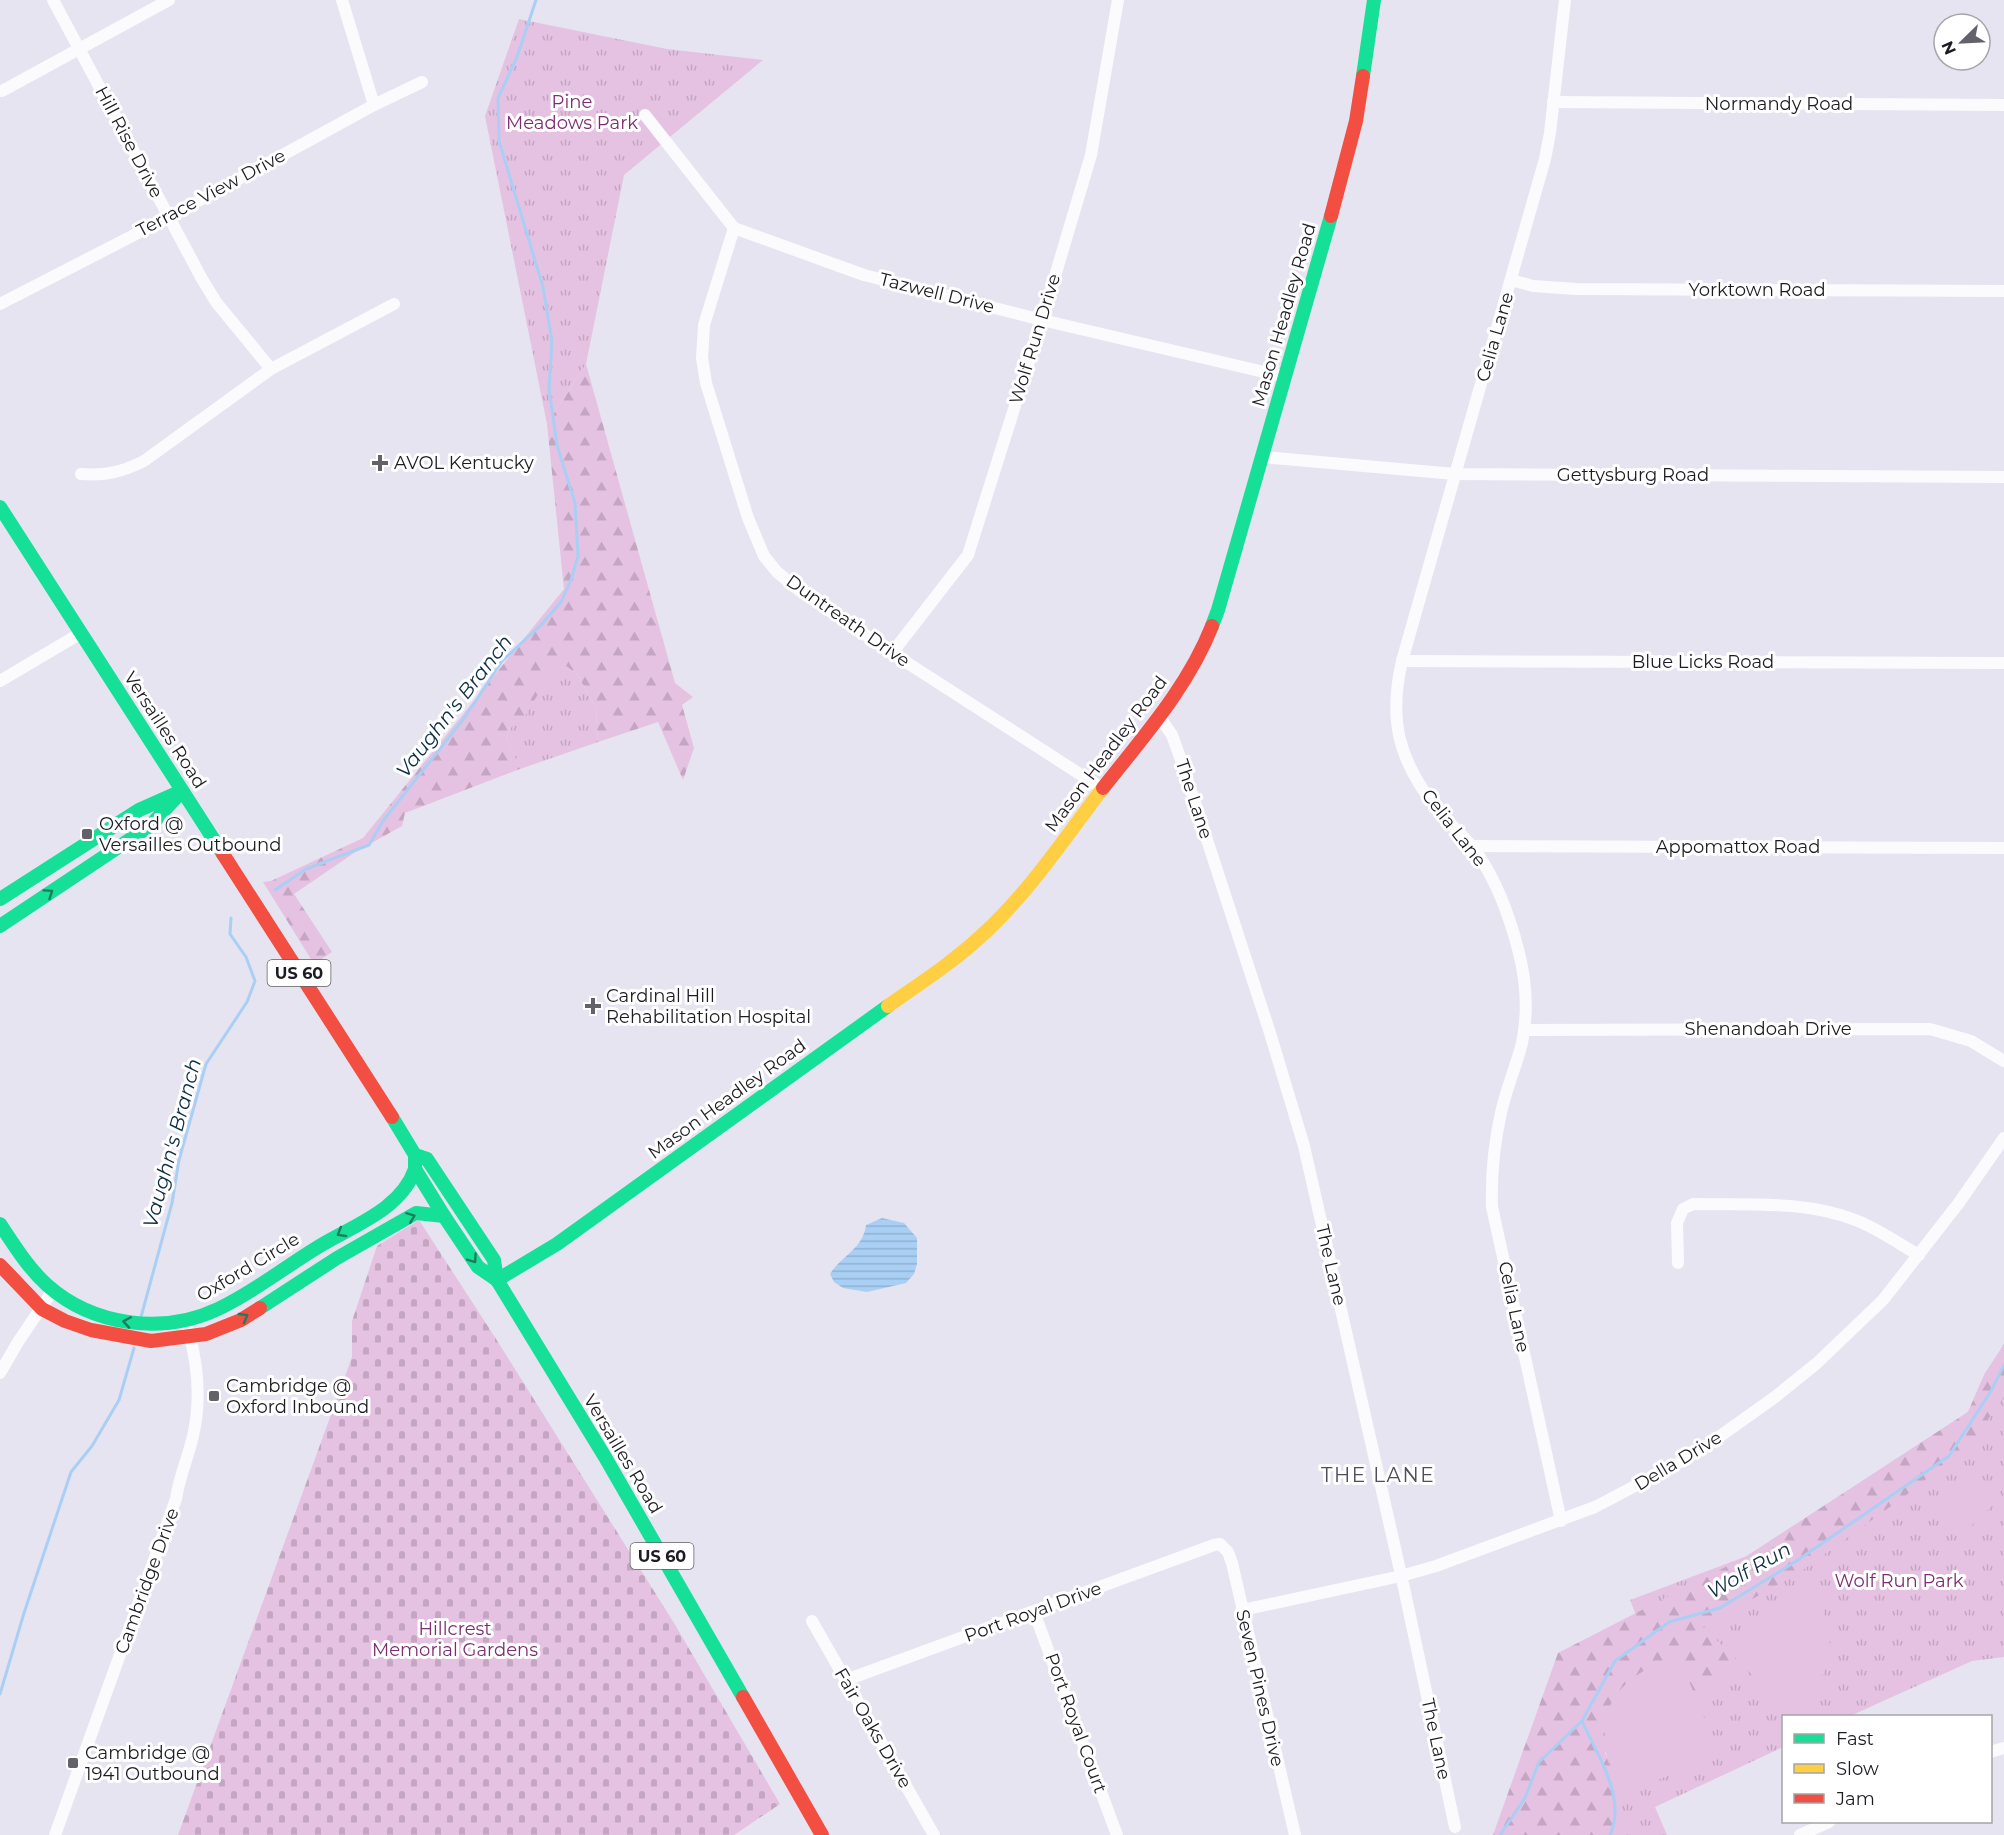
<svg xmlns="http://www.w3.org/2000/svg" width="2004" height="1835" font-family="Montserrat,sans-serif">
  <defs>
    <pattern id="grass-tufts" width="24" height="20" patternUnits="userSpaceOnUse" patternTransform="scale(1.5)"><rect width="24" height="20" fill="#e5c2e2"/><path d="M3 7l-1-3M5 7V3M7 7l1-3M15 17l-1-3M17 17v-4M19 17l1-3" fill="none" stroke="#c4a6c2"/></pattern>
    <pattern id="forest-firs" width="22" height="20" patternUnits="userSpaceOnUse" patternTransform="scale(1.5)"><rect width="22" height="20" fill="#e5c2e2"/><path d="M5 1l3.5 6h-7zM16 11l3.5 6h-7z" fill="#c4a6c2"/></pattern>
    <pattern id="cemetery-stones" width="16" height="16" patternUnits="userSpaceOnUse" patternTransform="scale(1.5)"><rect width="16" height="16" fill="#e5c2e2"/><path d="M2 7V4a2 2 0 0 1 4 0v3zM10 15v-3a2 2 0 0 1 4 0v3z" fill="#c4a6c2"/></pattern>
    <pattern id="water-rules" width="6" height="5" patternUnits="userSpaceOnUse" patternTransform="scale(1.5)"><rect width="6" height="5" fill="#a9d0f4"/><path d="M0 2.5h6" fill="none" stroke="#91b2d1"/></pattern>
  </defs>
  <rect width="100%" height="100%" fill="#e6e4f0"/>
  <g fill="url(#grass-tufts)">
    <polygon points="519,19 667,49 763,60 624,175 586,364 547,424 485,116"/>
    <polygon points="558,659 577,674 596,708 598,742 520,769 506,737 514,722"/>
    <polygon points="1985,1373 2004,1373 2004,1657 1972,1661 1850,1716 1784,1716 1783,1747 1655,1807 1667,1835 1610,1835 1613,1829 1601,1698 1640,1625 1630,1600 1747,1556 1968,1412"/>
  </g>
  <g fill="url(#forest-firs)">
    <polygon points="586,364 675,683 693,697 682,705 694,748 683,780 658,722 598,742 596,708 577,674 558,660 524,718 514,722 506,737 520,769 405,813 402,826 357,851 294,894 332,952 314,964 263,882 271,881 363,838 564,589 547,424"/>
    <polygon points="2004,1344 2004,1398 1970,1443 1909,1493 1800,1572 1703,1627 1742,1665 1697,1701 1677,1653 1605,1753 1620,1795 1610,1835 1493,1835 1558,1653 1747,1556 1968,1412 1985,1373"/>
  </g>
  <polygon fill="url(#cemetery-stones)" points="419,1220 498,1342 674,1623 780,1804 734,1835 178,1835 352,1357 352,1321 377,1246"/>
  <g fill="#e5c2e2">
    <polygon points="605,120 607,138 578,141 576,123"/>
    <polygon points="1977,1473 2000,1498 1964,1533 1941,1508"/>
    <polygon points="1806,1589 1819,1602 1830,1634 1829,1663 1812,1695 1788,1712 1723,1645"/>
    <path d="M1677 1653 1714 1741 1711 1753 1702 1762 1620 1795C1606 1756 1591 1714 1628 1682 1641 1670 1662 1662 1677 1653Z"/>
  </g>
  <path fill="url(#water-rules)" d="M882 1218 904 1223 917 1238V1264L914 1274 906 1283 867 1292 843 1288 834 1282 830 1274C841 1256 863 1249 866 1225Z"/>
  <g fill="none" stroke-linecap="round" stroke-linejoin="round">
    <g stroke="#a9d0f4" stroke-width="3">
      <polyline points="275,890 306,869 369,845 383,821 465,717 502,661 541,625 561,602 571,580 578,556 575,503 557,445 549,389 552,341 543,287 499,141 498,98 517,57 536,0"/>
      <polyline points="141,1317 172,1203 179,1160 206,1064 247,1002 255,981 246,957 230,934 231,918"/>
      <polyline points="0,1694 24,1613 71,1472 92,1446 119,1400 134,1348"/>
      <path d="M1582 1721C1597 1755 1627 1797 1610 1835"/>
      <polyline points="1500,1835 1525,1798 1539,1762 1582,1721 1615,1661 1669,1622 1720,1608 1795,1562 1949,1456 1991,1391 2004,1365"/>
    </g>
    <g stroke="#fbfbfd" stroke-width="12">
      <polyline points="53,0 202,279 216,302 271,369"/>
      <polyline points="342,0 374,105"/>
      <polyline points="2,91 169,0"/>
      <polyline points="1553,102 2004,105"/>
      <polyline points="645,115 734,228 864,275 1042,320 1285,377"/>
      <polyline points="734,228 704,325 702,358 706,383 748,518 764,556 777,572 799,590 892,653 1103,789"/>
      <polyline points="1511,280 1533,286 1576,289 2004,291"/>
      <polyline points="0,304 169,217 374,105 422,82"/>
      <polyline points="1263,457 1455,474 2004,477"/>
      <path d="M81 474C105 476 122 472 144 461L271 369 394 304"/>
      <polyline points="892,653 968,555 1042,320 1091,155 1118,0"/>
      <polyline points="1402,661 2004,663"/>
      <polyline points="0,681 81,633"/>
      <polyline points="1159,716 1172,735 1181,760 1270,1033 1304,1146 1404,1588 1455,1827"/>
      <polyline points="1472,846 2004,848"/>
      <polyline points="1524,1030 1930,1029 1971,1041 2004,1061"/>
      <path d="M1678 1263 1677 1223 1683 1209 1693 1204C1747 1205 1807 1200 1858 1221 1880 1230 1899 1244 1919 1255"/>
      <polyline points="0,1373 18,1342 53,1290"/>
      <path d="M1561 1521 1492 1207C1491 1175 1494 1144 1501 1113 1506 1089 1516 1067 1522 1043 1528 1014 1526 981 1519 953 1510 917 1498 883 1477 853 1466 837 1449 824 1437 809 1399 761 1388 721 1402 661L1545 159 1550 133 1565 0"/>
      <polyline points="1242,1610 1401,1576 1436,1566 1595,1507 1675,1465 1709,1444 1775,1397 1817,1363 1883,1300 1958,1204 2004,1138"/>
      <polyline points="1034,1612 1117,1835"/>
      <polyline points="812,1621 934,1835"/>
      <polyline points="846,1680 1214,1545 1220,1544 1228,1552 1232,1563 1295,1835"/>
      <polyline points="1990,1752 2004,1748"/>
      <path d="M55 1835 176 1499C179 1477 188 1458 193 1436 201 1401 198 1364 188 1330"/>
      <polyline points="1800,1835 1829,1822"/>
    </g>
    <g stroke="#16e098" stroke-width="14">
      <polyline points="1363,76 1374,0"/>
      <polyline points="0,507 223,854"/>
      <polyline points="1212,626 1218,610 1331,216"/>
      <polyline points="0,899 139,810 175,794"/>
      <polyline points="0,926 150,826 182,791"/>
      <polyline points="392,1117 415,1155 415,1169 444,1216 478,1267 497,1280"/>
      <polyline points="415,1155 427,1159 494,1260 497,1280 605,1457 743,1697"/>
      <path d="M0 1224C14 1245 28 1268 47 1285 93 1326 163 1335 218 1309 254 1292 285 1267 318 1247 352 1226 401 1210 415 1169"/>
      <polyline points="497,1280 557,1244 888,1006"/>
      <polyline points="260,1308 337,1258 416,1213 444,1216"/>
    </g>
    <path stroke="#ffcf43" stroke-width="14" d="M888 1006C919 984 952 963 980 937 1028 894 1064 839 1103 788"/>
    <g stroke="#f24e42" stroke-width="14">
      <polyline points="1331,216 1356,121 1363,76"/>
      <path d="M1103 788C1143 737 1188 687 1212 626"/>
      <polyline points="223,854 392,1117"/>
      <polyline points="0,1265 42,1309 65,1321 91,1330 151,1341 206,1334 241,1320 260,1308"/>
      <polyline points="743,1697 822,1835"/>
    </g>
  </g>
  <defs><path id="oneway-chevron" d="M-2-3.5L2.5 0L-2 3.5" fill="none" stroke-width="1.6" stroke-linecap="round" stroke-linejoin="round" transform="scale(1.5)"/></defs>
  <g stroke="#1a7e5e">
    <use href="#oneway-chevron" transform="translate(49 893) rotate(-34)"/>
    <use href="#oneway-chevron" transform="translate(411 1217) rotate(-21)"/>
    <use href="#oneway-chevron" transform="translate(341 1233) rotate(149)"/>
    <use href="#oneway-chevron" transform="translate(473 1259) rotate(55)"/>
    <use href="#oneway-chevron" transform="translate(244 1317) rotate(-30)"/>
    <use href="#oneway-chevron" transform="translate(127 1322) rotate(-171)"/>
  </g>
  <g fill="#63626b" stroke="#fff" stroke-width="2">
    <path d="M377 454h6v6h6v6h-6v6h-6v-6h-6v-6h6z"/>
    <rect x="81" y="828" width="12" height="12" rx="3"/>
    <path d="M590 997h6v6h6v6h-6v6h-6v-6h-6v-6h6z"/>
    <rect x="208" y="1390" width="12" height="12" rx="3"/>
    <rect x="67" y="1757" width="12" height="12" rx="3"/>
  </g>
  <g text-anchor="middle" stroke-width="6" stroke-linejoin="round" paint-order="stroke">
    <g fill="#fff" stroke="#616065" stroke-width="1.5">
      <rect x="267.5" y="960" width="63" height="26" rx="4.5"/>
      <rect x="630.5" y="1543" width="63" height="26" rx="4.5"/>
    </g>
    <g font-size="16" font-weight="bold" fill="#1d1c23">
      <text x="299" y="979">US 60</text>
      <text x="662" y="1562">US 60</text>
    </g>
    <g font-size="18" fill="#7c2c70" stroke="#fff">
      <text x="572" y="108">Pine<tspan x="572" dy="21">Meadows Park</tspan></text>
      <text x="1899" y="1587">Wolf Run Park</text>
      <text x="455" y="1635">Hillcrest<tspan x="455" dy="21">Memorial Gardens</tspan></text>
    </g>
    <g font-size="18" fill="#1d1c23" stroke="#fff">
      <text x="1779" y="110">Normandy Road</text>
      <text transform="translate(129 142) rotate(62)" y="6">Hill Rise Drive</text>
      <text transform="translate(211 193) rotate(-28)" y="6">Terrace View Drive</text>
      <text x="1757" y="296">Yorktown Road</text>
      <text transform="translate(937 293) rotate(14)" y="6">Tazwell Drive</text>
      <text transform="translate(1284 315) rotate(-74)" y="6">Mason Headley Road</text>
      <text transform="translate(1495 337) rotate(-74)" y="6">Celia Lane</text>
      <text transform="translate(1035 339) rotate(-73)" y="6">Wolf Run Drive</text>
      <text x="1633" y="481">Gettysburg Road</text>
      <text transform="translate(848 621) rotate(35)" y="6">Duntreath Drive</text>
      <text x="1703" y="668">Blue Licks Road</text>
      <text transform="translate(165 730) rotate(57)" y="6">Versailles Road</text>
      <text transform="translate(1106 754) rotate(-53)" y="6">Mason Headley Road</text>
      <text transform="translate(1194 799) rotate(72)" y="6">The Lane</text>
      <text transform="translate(1454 828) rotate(52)" y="6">Celia Lane</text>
      <text x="1738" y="853">Appomattox Road</text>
      <text x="1768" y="1035">Shenandoah Drive</text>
      <text transform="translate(727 1099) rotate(-36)" y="6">Mason Headley Road</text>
      <text transform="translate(1331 1265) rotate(77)" y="6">The Lane</text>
      <text transform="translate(248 1267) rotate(-31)" y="6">Oxford Circle</text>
      <text transform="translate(1514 1307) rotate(78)" y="6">Celia Lane</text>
      <text transform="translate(623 1454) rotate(59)" y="6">Versailles Road</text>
      <text transform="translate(1678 1461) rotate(-31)" y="6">Della Drive</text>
      <text transform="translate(147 1581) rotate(-70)" y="6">Cambridge Drive</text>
      <text transform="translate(1033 1612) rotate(-20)" y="6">Port Royal Drive</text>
      <text transform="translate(1260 1688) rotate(77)" y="6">Seven Pines Drive</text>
      <text transform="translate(1076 1723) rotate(70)" y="6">Port Royal Court</text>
      <text transform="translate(873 1728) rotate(60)" y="6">Fair Oaks Drive</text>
      <text transform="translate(1436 1739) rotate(78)" y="6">The Lane</text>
    </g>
    <g font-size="18" fill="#1d1c23" stroke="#fff" text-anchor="start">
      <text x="394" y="469">AVOL Kentucky</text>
      <text x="99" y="830">Oxford @<tspan x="99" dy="21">Versailles Outbound</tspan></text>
      <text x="606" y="1002">Cardinal Hill<tspan x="606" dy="21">Rehabilitation Hospital</tspan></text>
      <text x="226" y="1392">Cambridge @<tspan x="226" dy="21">Oxford Inbound</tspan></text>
      <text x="85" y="1759">Cambridge @<tspan x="85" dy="21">1941 Outbound</tspan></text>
    </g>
    <g font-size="20" font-style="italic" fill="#0e2e44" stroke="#fff">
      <text transform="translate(454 706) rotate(-52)" y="7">Vaughn's Branch</text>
      <text transform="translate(172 1143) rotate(-75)" y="7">Vaughn's Branch</text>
      <text transform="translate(1749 1570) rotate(-30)" y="7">Wolf Run</text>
    </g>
    <g font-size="20" letter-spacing="1.5" fill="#504e5e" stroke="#fff">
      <text x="1378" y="1482">THE LANE</text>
    </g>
  </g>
  <rect x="1782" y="1715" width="210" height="108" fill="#ffffff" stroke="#a5a4a7" stroke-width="1.5"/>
  <rect x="1794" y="1734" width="30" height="9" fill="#16e098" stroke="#a5a4a7" stroke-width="1.5"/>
  <text x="1836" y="1745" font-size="18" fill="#1d1c23">Fast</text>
  <rect x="1794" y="1764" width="30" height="9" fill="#ffcf43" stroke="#a5a4a7" stroke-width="1.5"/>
  <text x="1836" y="1775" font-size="18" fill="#1d1c23">Slow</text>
  <rect x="1794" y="1794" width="30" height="9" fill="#f24e42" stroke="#a5a4a7" stroke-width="1.5"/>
  <text x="1836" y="1805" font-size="18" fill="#1d1c23">Jam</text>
  <g transform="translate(1962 42) rotate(246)"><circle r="28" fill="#ffffff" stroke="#a5a4a7" stroke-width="1.5"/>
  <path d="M0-4.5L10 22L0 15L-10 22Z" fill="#63626b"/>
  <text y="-9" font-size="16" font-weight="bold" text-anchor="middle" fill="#1d1c23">N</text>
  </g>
</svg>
